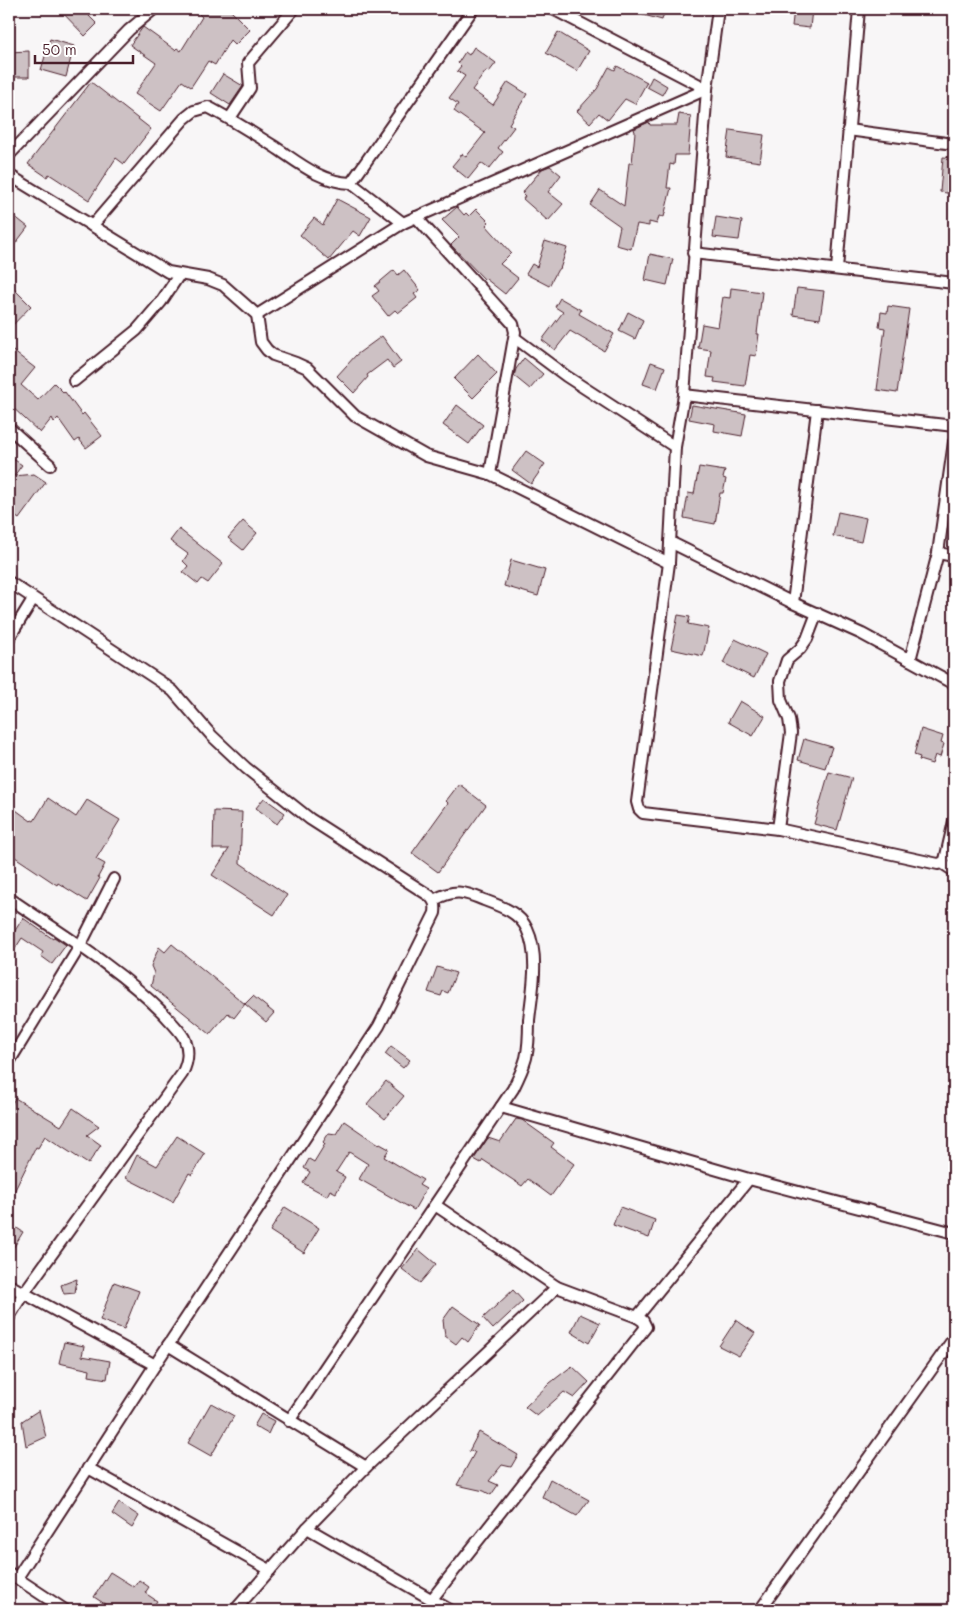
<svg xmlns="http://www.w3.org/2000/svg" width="963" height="1619" font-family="Mali,sans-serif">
  <rect width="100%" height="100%" fill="#f8f6f7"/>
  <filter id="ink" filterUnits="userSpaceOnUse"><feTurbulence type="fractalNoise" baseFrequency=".02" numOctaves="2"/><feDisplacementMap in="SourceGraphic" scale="10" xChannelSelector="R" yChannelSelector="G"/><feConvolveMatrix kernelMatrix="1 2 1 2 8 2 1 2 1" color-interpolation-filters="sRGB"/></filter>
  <g filter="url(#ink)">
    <g fill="#cdc1c4" stroke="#4a1f2b">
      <polygon points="59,9 97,9 89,16 97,24 85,36"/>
      <polygon points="205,9 229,9 250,30 235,45 230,40 215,65 208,61 191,87 182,81 161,111 135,94 156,63 130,45 143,27 175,50 177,48 181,51 202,17 199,14"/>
      <polygon points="634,9 665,9 662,20 633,12"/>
      <polygon points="794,9 812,9 810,28 792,26"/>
      <polygon points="558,32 589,51 577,71 546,53"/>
      <polygon points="50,39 74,46 66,77 41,70"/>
      <polygon points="474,47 496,63 489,72 486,71 472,90 493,105 508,82 527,94 509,124 514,127 498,148 503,152 489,169 481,163 468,179 452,166 462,154 466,157 485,133 454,111 458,104 449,98 465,76 457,71 461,66 458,63 465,52 469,55"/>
      <polygon points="29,51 29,77 9,77 9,52"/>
      <polygon points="617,66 647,82 635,104 625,99 608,120 599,113 590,123 577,111 597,89 609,67 615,70"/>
      <polygon points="223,74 243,86 230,105 211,93"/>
      <polygon points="652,77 667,86 662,95 647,87"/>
      <polygon points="91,82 151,129 124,164 116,158 89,200 49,174 47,177 28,164"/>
      <polygon points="679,114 691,116 688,155 675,155 674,165 670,164 667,188 671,188 664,217 659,216 657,224 649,222 649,226 637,224 631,249 616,245 620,226 590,205 600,190 624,206 629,163 632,163 635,132 634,129 649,122 650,125 677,125"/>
      <polygon points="730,130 764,135 760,162 726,157"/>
      <polygon points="943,157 954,158 954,194 940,192"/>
      <polygon points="550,166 561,175 548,192 563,204 548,221 523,199 525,196 522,193 542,169"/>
      <polygon points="337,199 371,217 360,236 353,231 329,260 300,235 314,218 323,225"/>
      <polygon points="457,207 464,215 466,213 469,216 476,209 489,222 486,225 511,253 500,264 518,278 505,294 486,279 485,280 451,245 459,237 442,220"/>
      <polygon points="9,212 28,227 9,252"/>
      <polygon points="716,217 742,221 739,240 713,237"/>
      <polygon points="545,241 567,248 560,269 558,269 549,286 526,274 532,264 537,267"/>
      <polygon points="650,254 673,259 667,285 645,280"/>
      <polygon points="394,270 398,275 404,270 420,290 414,294 417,298 398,313 395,310 388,316 372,296 379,291 375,286"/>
      <polygon points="9,284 31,306 9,329"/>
      <polygon points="731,288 762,292 757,334 759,334 757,349 756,356 750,355 745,386 714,382 715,378 707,377 711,350 698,348 702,324 718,327 723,297 730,298"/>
      <polygon points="797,288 824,291 820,319 793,315"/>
      <polygon points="560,298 581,310 579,314 614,334 604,351 570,331 555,350 542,340 563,312 555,307"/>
      <polygon points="888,306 909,309 897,393 877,390 885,328 879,327 881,312 887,313"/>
      <polygon points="628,312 643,320 635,339 619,331"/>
      <polygon points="382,336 401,362 393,368 387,360 367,375 368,377 354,393 337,376 356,355"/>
      <polygon points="9,348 35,368 21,385 38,400 54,383 64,393 65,392 82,415 84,413 102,436 86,448 79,439 75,442 58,418 54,422 52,418 40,433 9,404 9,370 12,365 9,358"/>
      <polygon points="478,354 497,374 473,398 454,379"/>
      <polygon points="524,358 543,374 530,389 514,376 516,369"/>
      <polygon points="651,362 665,367 657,389 643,384"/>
      <polygon points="457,405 483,425 469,444 443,425"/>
      <polygon points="692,405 746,414 742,436 714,431 715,424 689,419"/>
      <polygon points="526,451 545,464 531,484 512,470"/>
      <polygon points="9,456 22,465 14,476 34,474 46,482 19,519 9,512"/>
      <polygon points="699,467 725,471 723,478 726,479 723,493 720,493 715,524 684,518 688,493 694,494"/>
      <polygon points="838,512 866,518 861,542 833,536"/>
      <polygon points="243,521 257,533 243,550 228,538"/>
      <polygon points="179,529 223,564 208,583 202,579 198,584 183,572 188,566 183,561 188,554 170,541"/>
      <polygon points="511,560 545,570 538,596 504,586"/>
      <polygon points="678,615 690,617 688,624 709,628 703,656 671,649"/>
      <polygon points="735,639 766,654 754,678 723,663"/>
      <polygon points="740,701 765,716 753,736 728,722"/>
      <polygon points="921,729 943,736 941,743 944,744 940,757 935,755 932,764 919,760 920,757 914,755"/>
      <polygon points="804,739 832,747 825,768 798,760"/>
      <polygon points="829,772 852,778 837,830 814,824"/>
      <polygon points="459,784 486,805 438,872 412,853 448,803 446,801"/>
      <polygon points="48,798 76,817 87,800 120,820 96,859 105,864 98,877 100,878 87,901 58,883 57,885 9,853 9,805 31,821 32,820 34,821"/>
      <polygon points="264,798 285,813 277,824 256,808"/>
      <polygon points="214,811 242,812 240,863 287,895 274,915 212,875 229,849 213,849"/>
      <polygon points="23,918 53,939 54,937 66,945 52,964 41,956 43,952 22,938 9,958 9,940"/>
      <polygon points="172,944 245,1004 234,1018 228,1013 210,1034 151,986 154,973 151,966 159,947 165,952"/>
      <polygon points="437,967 456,973 448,993 443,991 441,996 428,992"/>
      <polygon points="253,996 274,1013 266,1022 245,1004"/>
      <polygon points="391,1046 410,1060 403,1068 385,1054"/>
      <polygon points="386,1081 404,1096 385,1119 367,1104"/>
      <polygon points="15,1098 61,1126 73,1108 99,1126 87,1135 101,1145 88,1164 45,1136 38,1148 36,1147 9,1202 9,1109"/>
      <polygon points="516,1119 522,1120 554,1143 551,1147 574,1164 551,1196 528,1179 522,1186 483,1160 481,1163 474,1159 488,1138 500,1142"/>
      <polygon points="344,1121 379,1145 380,1144 389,1149 384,1157 423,1180 419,1185 426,1189 414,1210 359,1179 368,1164 349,1152 336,1172 345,1177 336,1193 330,1190 327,1196 303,1183 310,1172 304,1168 309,1159 314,1162 325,1144 323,1142 329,1133 336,1134"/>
      <polygon points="177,1136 205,1154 192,1175 189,1173 173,1202 126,1178 137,1155 157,1166"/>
      <polygon points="285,1207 319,1228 304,1253 270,1231"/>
      <polygon points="620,1207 655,1220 649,1238 613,1225"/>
      <polygon points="9,1223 23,1232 9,1255"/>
      <polygon points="418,1249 436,1264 420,1283 402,1269"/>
      <polygon points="77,1279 75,1293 64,1294 61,1285"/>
      <polygon points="114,1282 139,1291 124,1329 100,1320"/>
      <polygon points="513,1290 523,1301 493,1329 483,1318"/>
      <polygon points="453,1306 480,1325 468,1342 462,1337 456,1344 445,1336 443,1320"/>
      <polygon points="580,1314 600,1323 589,1343 571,1332"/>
      <polygon points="736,1320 755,1333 739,1356 719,1346"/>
      <polygon points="64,1342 84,1346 82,1356 110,1361 107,1379 89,1376 90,1370 59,1363"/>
      <polygon points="572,1366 589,1382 574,1398 564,1392 537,1416 525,1407 550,1383"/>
      <polygon points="211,1403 234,1416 211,1456 188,1443"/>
      <polygon points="39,1410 46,1437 26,1446 22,1421"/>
      <polygon points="261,1414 274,1421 268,1434 254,1426"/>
      <polygon points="479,1432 518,1455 511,1467 502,1465 489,1481 498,1485 491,1495 484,1491 457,1485 475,1452 469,1451"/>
      <polygon points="550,1479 589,1500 577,1516 542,1497"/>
      <polygon points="119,1503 139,1516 132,1528 112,1514"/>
      <polygon points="110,1572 134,1587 139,1580 149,1587 145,1593 157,1601 151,1610 114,1610 94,1597"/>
    </g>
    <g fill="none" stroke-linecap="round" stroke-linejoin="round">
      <defs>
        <g id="minor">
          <polyline points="553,9 707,89"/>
          <polyline points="718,9 707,89 684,395 675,447 669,563 637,802 639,809 643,813 778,829 938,864 942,863 954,871"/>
          <polyline points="230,118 250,88 248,63 294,9"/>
          <polyline points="848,130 954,144"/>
          <polyline points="9,155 129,30 154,9"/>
          <polyline points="9,175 168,272 208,279 223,285 257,315 261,342 267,350 273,355 296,363 307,368 355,416 426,456 490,474 669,563"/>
          <polyline points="351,183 473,9"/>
          <polyline points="416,217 513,324 515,332 490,474"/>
          <path d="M92 226 184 119 194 111 208 107C231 119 253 133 275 147 299 163 321 182 351 183L403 223"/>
          <polyline points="693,253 954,283"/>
          <polyline points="837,269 859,9"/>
          <polyline points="257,315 403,223 707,89"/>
          <polyline points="515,338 566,376 675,447"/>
          <polyline points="74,381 137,330 161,302 179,275"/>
          <polyline points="684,395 954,426"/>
          <polyline points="9,428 50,465"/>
          <polyline points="670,542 793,603 862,634 954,684"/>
          <polyline points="938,553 954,556"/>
          <path d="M9 582 161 682 173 691 212 736 246 768 310 819 430 896C435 902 436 905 435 913L379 1026 155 1365 17 1578"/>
          <polyline points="793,603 817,410"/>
          <polyline points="9,638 33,599"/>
          <polyline points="910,660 938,553 954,442"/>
          <polyline points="778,829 791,733 789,719 781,700 780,681 787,660 800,649 807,639 817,613"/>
          <polyline points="942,863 945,860 954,821"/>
          <path d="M9 898C61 934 117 967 162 1012 169 1020 179 1029 184 1038 190 1051 188 1062 182 1074L23 1294 9 1317"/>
          <polyline points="9,1062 80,946 114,879"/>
          <polyline points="501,1107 749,1179 954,1233"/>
          <polyline points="9,1285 155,1365"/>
          <polyline points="637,1317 749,1179"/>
          <polyline points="168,1345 366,1467"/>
          <path d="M289 1421 513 1089C518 1079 523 1069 526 1058 529 1046 529 1032 529 1020 532 992 540 956 527 929 519 912 500 906 484 900 463 891 454 889 434 900"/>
          <polyline points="88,1468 270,1570"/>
          <polyline points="307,1528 450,1610"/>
          <polyline points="9,1573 65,1610"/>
          <polyline points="432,1599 646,1327 643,1321 637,1317 557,1287 435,1205"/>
          <polyline points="235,1610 307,1528 366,1467 557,1287"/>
          <polyline points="760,1610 954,1338"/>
        </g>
      </defs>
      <use href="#minor" stroke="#4a1f2b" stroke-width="14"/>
      <use href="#minor" stroke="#fff" stroke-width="10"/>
    </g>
  </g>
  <rect width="963" height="1619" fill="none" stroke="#fff" stroke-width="30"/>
  <rect x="15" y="15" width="933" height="1589" fill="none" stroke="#4a1f2b" stroke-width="2" filter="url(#ink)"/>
  <path d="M35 55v8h98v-8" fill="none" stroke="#4a1f2b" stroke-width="2.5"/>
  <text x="42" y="55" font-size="15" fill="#4a1f2b" stroke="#ffffff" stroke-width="4" paint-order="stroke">50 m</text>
</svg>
